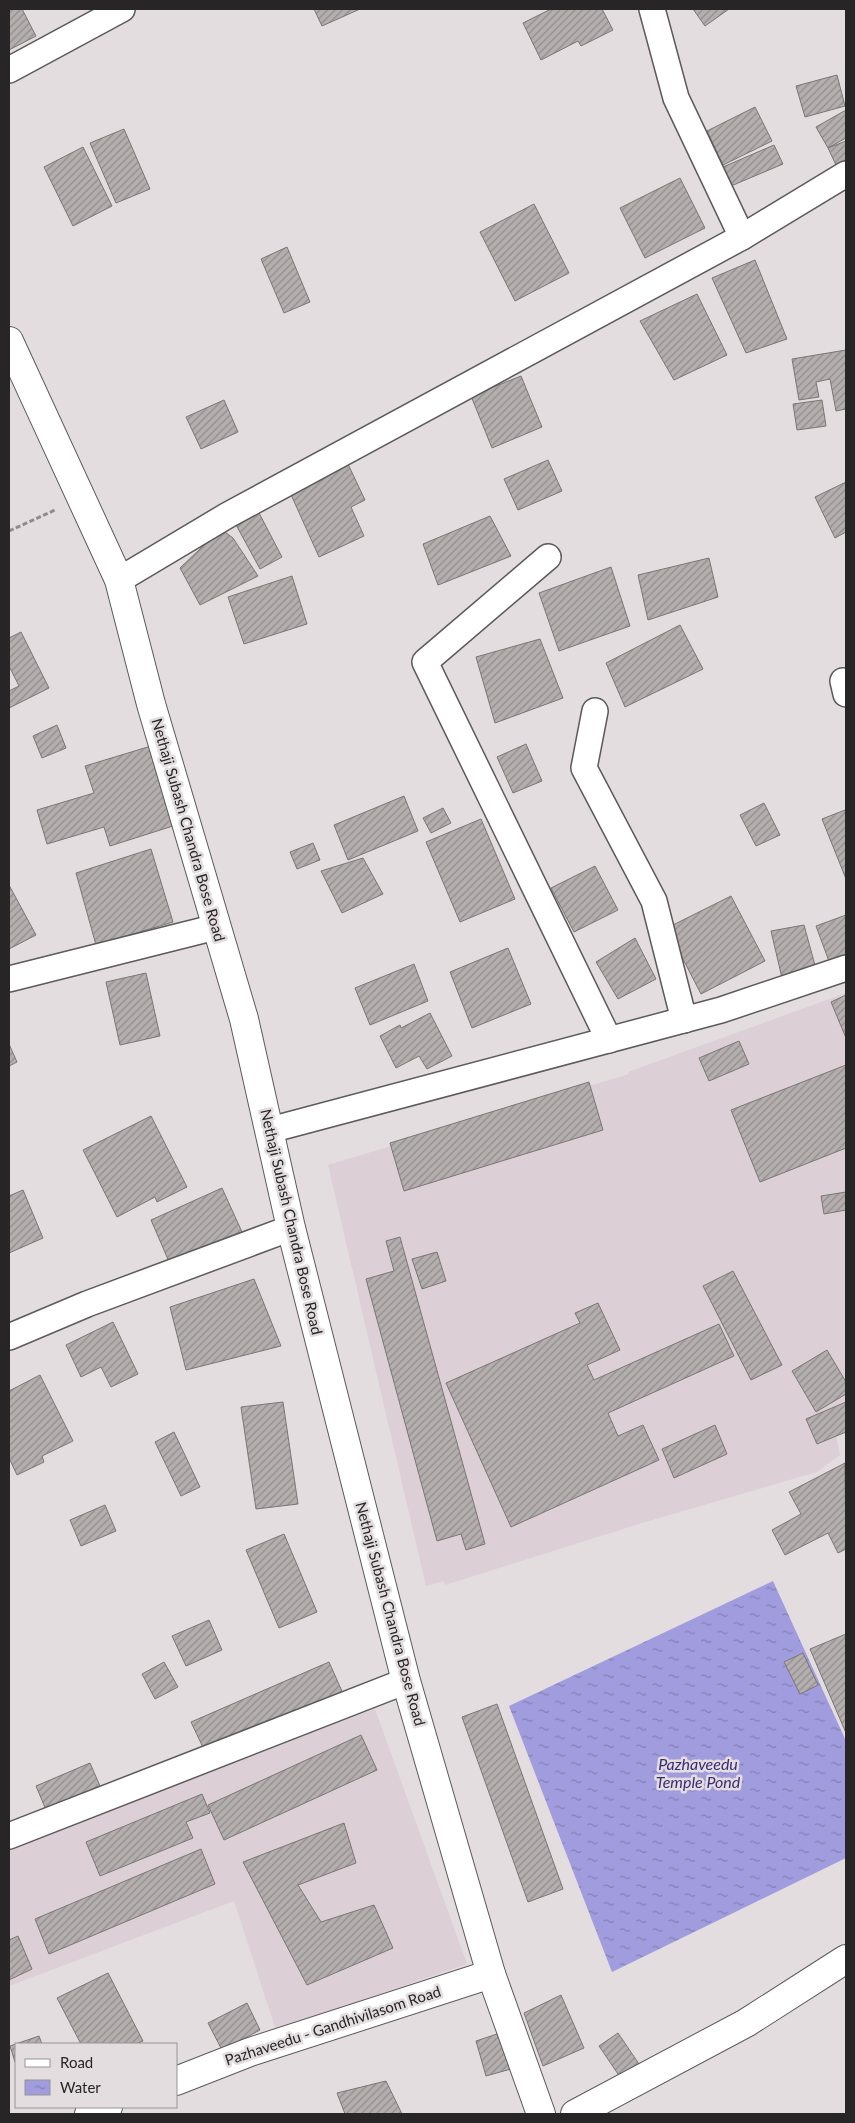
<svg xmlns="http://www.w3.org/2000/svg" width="855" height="2123" font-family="Lato,sans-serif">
  <defs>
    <pattern id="water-ripples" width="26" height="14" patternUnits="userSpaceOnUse" patternTransform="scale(1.25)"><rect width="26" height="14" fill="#a19cdd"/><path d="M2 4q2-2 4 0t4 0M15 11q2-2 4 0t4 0" fill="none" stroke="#837fb3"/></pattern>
    <pattern id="building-hatch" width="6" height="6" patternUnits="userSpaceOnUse" patternTransform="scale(1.25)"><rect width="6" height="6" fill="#b4aeae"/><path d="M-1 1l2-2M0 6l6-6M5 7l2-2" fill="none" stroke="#928d8d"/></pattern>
  </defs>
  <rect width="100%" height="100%" fill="#e3dde0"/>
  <g fill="#dccfd6">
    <polygon points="846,993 846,1406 832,1417 840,1455 817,1472 642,1523 445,1585 444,1581 426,1586 328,1165 629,1074 628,1072"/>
    <polygon points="375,1709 467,1964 276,2030 234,1901 9,1986 9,1842"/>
  </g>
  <polygon fill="url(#water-ripples)" points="773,1581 846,1741 846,1858 612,1972 509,1706"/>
  <g fill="url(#building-hatch)" stroke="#7b7676">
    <polygon points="9,9 22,9 36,36 9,50"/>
    <polygon points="314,9 360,9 322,26"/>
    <polygon points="551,9 602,9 613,30 581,46 578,41 541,60 523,23"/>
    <polygon points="693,9 729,9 705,26"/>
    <polygon points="837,75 845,106 805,117 796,86"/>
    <polygon points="755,107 772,141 723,165 707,131"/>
    <polygon points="846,110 846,138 828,148 816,127"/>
    <polygon points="124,129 150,189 116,203 90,143"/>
    <polygon points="846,141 846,160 836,165 828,148"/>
    <polygon points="774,145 783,164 731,186 723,167"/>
    <polygon points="83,147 112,206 73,226 44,167"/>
    <polygon points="680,178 705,228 645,258 620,208"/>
    <polygon points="534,204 569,273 515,301 480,232"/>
    <polygon points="287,247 310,302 284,313 261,259"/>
    <polygon points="755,260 787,339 746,353 712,278"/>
    <polygon points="697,294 727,355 674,380 640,321"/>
    <polygon points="846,350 846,409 836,411 830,379 816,382 819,397 799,400 792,359"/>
    <polygon points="521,376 542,427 492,448 471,396"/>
    <polygon points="224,400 238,432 201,449 186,417"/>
    <polygon points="822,400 826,426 797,430 793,404"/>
    <polygon points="548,460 562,491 518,510 504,479"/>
    <polygon points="347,462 365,500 351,507 364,536 319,557 288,488"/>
    <polygon points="846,482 846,532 835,538 815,497"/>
    <polygon points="258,511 282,557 260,569 235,523"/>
    <polygon points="490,516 511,556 438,585 423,544"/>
    <polygon points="221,529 233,538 258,576 200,605 180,568"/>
    <polygon points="709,558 718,597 648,620 638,575"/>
    <polygon points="611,567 630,626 559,651 539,593"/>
    <polygon points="292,576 307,624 244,644 228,597"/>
    <polygon points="680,625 703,669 625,707 606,663"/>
    <polygon points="21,632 49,688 9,708 9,691 19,686 9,666 9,638"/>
    <polygon points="540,639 563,698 495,723 476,657"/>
    <polygon points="57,725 66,748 42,758 33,736"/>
    <polygon points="526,744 542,781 513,793 497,757"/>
    <polygon points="151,746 176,825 110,846 104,827 47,844 37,810 94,793 85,766"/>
    <polygon points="404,796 418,831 348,860 334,825"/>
    <polygon points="764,803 780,835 756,846 740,815"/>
    <polygon points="443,808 451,823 431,833 423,818"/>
    <polygon points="845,810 846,813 846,879 822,819"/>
    <polygon points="481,819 515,899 460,922 426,842"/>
    <polygon points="313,843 320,860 297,869 290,852"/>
    <polygon points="151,849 173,922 96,945 76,873"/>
    <polygon points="363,858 383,894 342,913 321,871"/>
    <polygon points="595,866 618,910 574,932 551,888"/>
    <polygon points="9,885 36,935 9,949"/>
    <polygon points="731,896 765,961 701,994 667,928"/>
    <polygon points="846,915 846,958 830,964 816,926"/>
    <polygon points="804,925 816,969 782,978 771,931"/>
    <polygon points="635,938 656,979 618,999 596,962"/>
    <polygon points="508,948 531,1004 472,1028 450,972"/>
    <polygon points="414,964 428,1001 370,1025 355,988"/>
    <polygon points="146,973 160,1036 120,1045 106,982"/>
    <polygon points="846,995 846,1038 831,1002"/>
    <polygon points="430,1013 452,1056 427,1069 419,1056 396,1068 380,1036 400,1025 401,1028"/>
    <polygon points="739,1041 749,1064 709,1081 699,1058"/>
    <polygon points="9,1044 17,1062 9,1066"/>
    <polygon points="846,1065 846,1148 760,1182 731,1110"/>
    <polygon points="589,1082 603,1130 404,1191 390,1143"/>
    <polygon points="151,1116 187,1187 157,1202 155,1197 117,1217 83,1150"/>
    <polygon points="222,1188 242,1232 170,1264 151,1220"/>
    <polygon points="23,1190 43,1238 9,1253 9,1196"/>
    <polygon points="846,1192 846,1210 824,1214 821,1196"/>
    <polygon points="400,1237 485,1544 466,1550 461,1534 437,1541 366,1279 394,1271 386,1241"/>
    <polygon points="437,1252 446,1281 422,1289 412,1259"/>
    <polygon points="733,1271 782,1365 751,1380 703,1286"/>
    <polygon points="254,1279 281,1346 186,1370 170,1307"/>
    <polygon points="598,1303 620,1350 587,1365 594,1380 719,1324 734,1356 608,1413 618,1436 643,1425 659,1460 511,1527 446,1383 580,1323 575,1313"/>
    <polygon points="113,1322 138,1374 111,1387 101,1367 81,1377 66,1345"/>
    <polygon points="827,1350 846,1382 846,1394 816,1412 792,1371"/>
    <polygon points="40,1375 73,1441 42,1456 44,1462 17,1475 9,1458 9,1391"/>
    <polygon points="283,1402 298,1504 256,1509 241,1407"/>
    <polygon points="846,1402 846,1432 817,1444 806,1419"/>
    <polygon points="715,1425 727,1454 674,1478 662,1449"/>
    <polygon points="174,1432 200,1487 181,1496 155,1442"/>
    <polygon points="845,1463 846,1549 838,1553 828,1533 785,1555 772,1530 801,1514 789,1492"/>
    <polygon points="105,1505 116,1531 81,1546 70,1520"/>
    <polygon points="284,1534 317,1612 279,1628 246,1550"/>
    <polygon points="209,1620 222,1650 186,1666 172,1636"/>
    <polygon points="846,1634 846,1733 810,1649"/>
    <polygon points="803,1653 818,1685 800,1694 784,1662"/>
    <polygon points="164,1662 178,1687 155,1699 142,1674"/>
    <polygon points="329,1662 345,1698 208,1758 191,1722"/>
    <polygon points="497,1704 563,1889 528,1902 462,1717"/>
    <polygon points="361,1735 377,1770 224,1840 208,1805"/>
    <polygon points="90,1763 103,1793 49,1817 36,1786"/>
    <polygon points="202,1794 210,1813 186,1822 193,1838 100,1876 86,1842"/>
    <polygon points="344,1823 356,1863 298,1885 321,1922 374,1905 393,1948 307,1985 243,1862"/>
    <polygon points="201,1849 215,1884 49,1954 35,1919"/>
    <polygon points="18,1936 32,1969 9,1980 9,1940"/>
    <polygon points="108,1973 143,2041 136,2044 81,2044 57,1998"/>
    <polygon points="561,1995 584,2048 543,2066 524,2013"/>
    <polygon points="247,2003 260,2030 222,2050 208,2023"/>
    <polygon points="500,2033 511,2069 486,2076 476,2041"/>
    <polygon points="618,2033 639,2064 620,2077 599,2046"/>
    <polygon points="39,2036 42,2044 16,2044 15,2062 10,2046"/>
    <polygon points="386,2081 402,2114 345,2114 337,2093"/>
  </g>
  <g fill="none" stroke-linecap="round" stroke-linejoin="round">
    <defs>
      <g id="minor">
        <polyline points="652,9 676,98 742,237"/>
        <polyline points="9,70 122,9"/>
        <polyline points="548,557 425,662 609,1040"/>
        <polyline points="119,580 228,515 742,237 846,174"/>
        <polyline points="843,681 846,694"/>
        <polyline points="595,711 584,768 654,901 684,1020"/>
        <polyline points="9,979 216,927"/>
        <polyline points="270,1130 721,1010 846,968"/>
        <polyline points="9,1337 87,1304 291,1228"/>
        <polyline points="9,1836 406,1681"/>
      </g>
      <g id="tertiary">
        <polyline points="176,2081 250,2052 491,1974"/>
        <polyline points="89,2114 108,2107"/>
      </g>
      <g id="secondary">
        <polyline points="9,341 119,580 151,704 244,1019 291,1228 406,1681 491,1974 541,2114"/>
        <polyline points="575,2114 746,2023 846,1959"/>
      </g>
    </defs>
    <use href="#minor" stroke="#5e595b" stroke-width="28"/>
    <use href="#tertiary" stroke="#5e595b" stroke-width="30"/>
    <use href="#secondary" stroke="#5e595b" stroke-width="30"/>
    <polyline stroke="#908c8e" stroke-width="3" stroke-dasharray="5 2.5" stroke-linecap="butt" points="9,531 55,510"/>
    <use href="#minor" stroke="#fff" stroke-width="25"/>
    <use href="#tertiary" stroke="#fff" stroke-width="28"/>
    <use href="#secondary" stroke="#fff" stroke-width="28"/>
  </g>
  <g text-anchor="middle" stroke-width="5" stroke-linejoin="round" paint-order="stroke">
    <g font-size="15" fill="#272526" stroke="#e3dde0">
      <text transform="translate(188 830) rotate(74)" y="5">Nethaji Subash Chandra Bose Road</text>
      <text transform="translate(291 1222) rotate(77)" y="5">Nethaji Subash Chandra Bose Road</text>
      <text transform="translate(390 1614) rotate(75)" y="5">Nethaji Subash Chandra Bose Road</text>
      <text transform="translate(333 2026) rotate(-18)" y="5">Pazhaveedu - Gandhivilasom Road</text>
    </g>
    <g font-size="16" font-style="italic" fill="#3a2a76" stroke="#e3dde0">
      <text x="698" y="1770">Pazhaveedu<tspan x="698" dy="18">Temple Pond</tspan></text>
    </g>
  </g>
  <rect width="855" height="2123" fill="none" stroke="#272526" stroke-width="20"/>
  <rect x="15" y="2043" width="162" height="65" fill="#e3dde0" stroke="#989396"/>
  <rect x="25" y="2059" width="25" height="8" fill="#ffffff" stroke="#989396"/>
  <text x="60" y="2068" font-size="15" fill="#272526">Road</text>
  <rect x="25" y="2080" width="25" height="15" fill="url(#water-ripples)" stroke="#989396"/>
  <text x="60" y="2093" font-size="15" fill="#272526">Water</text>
</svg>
